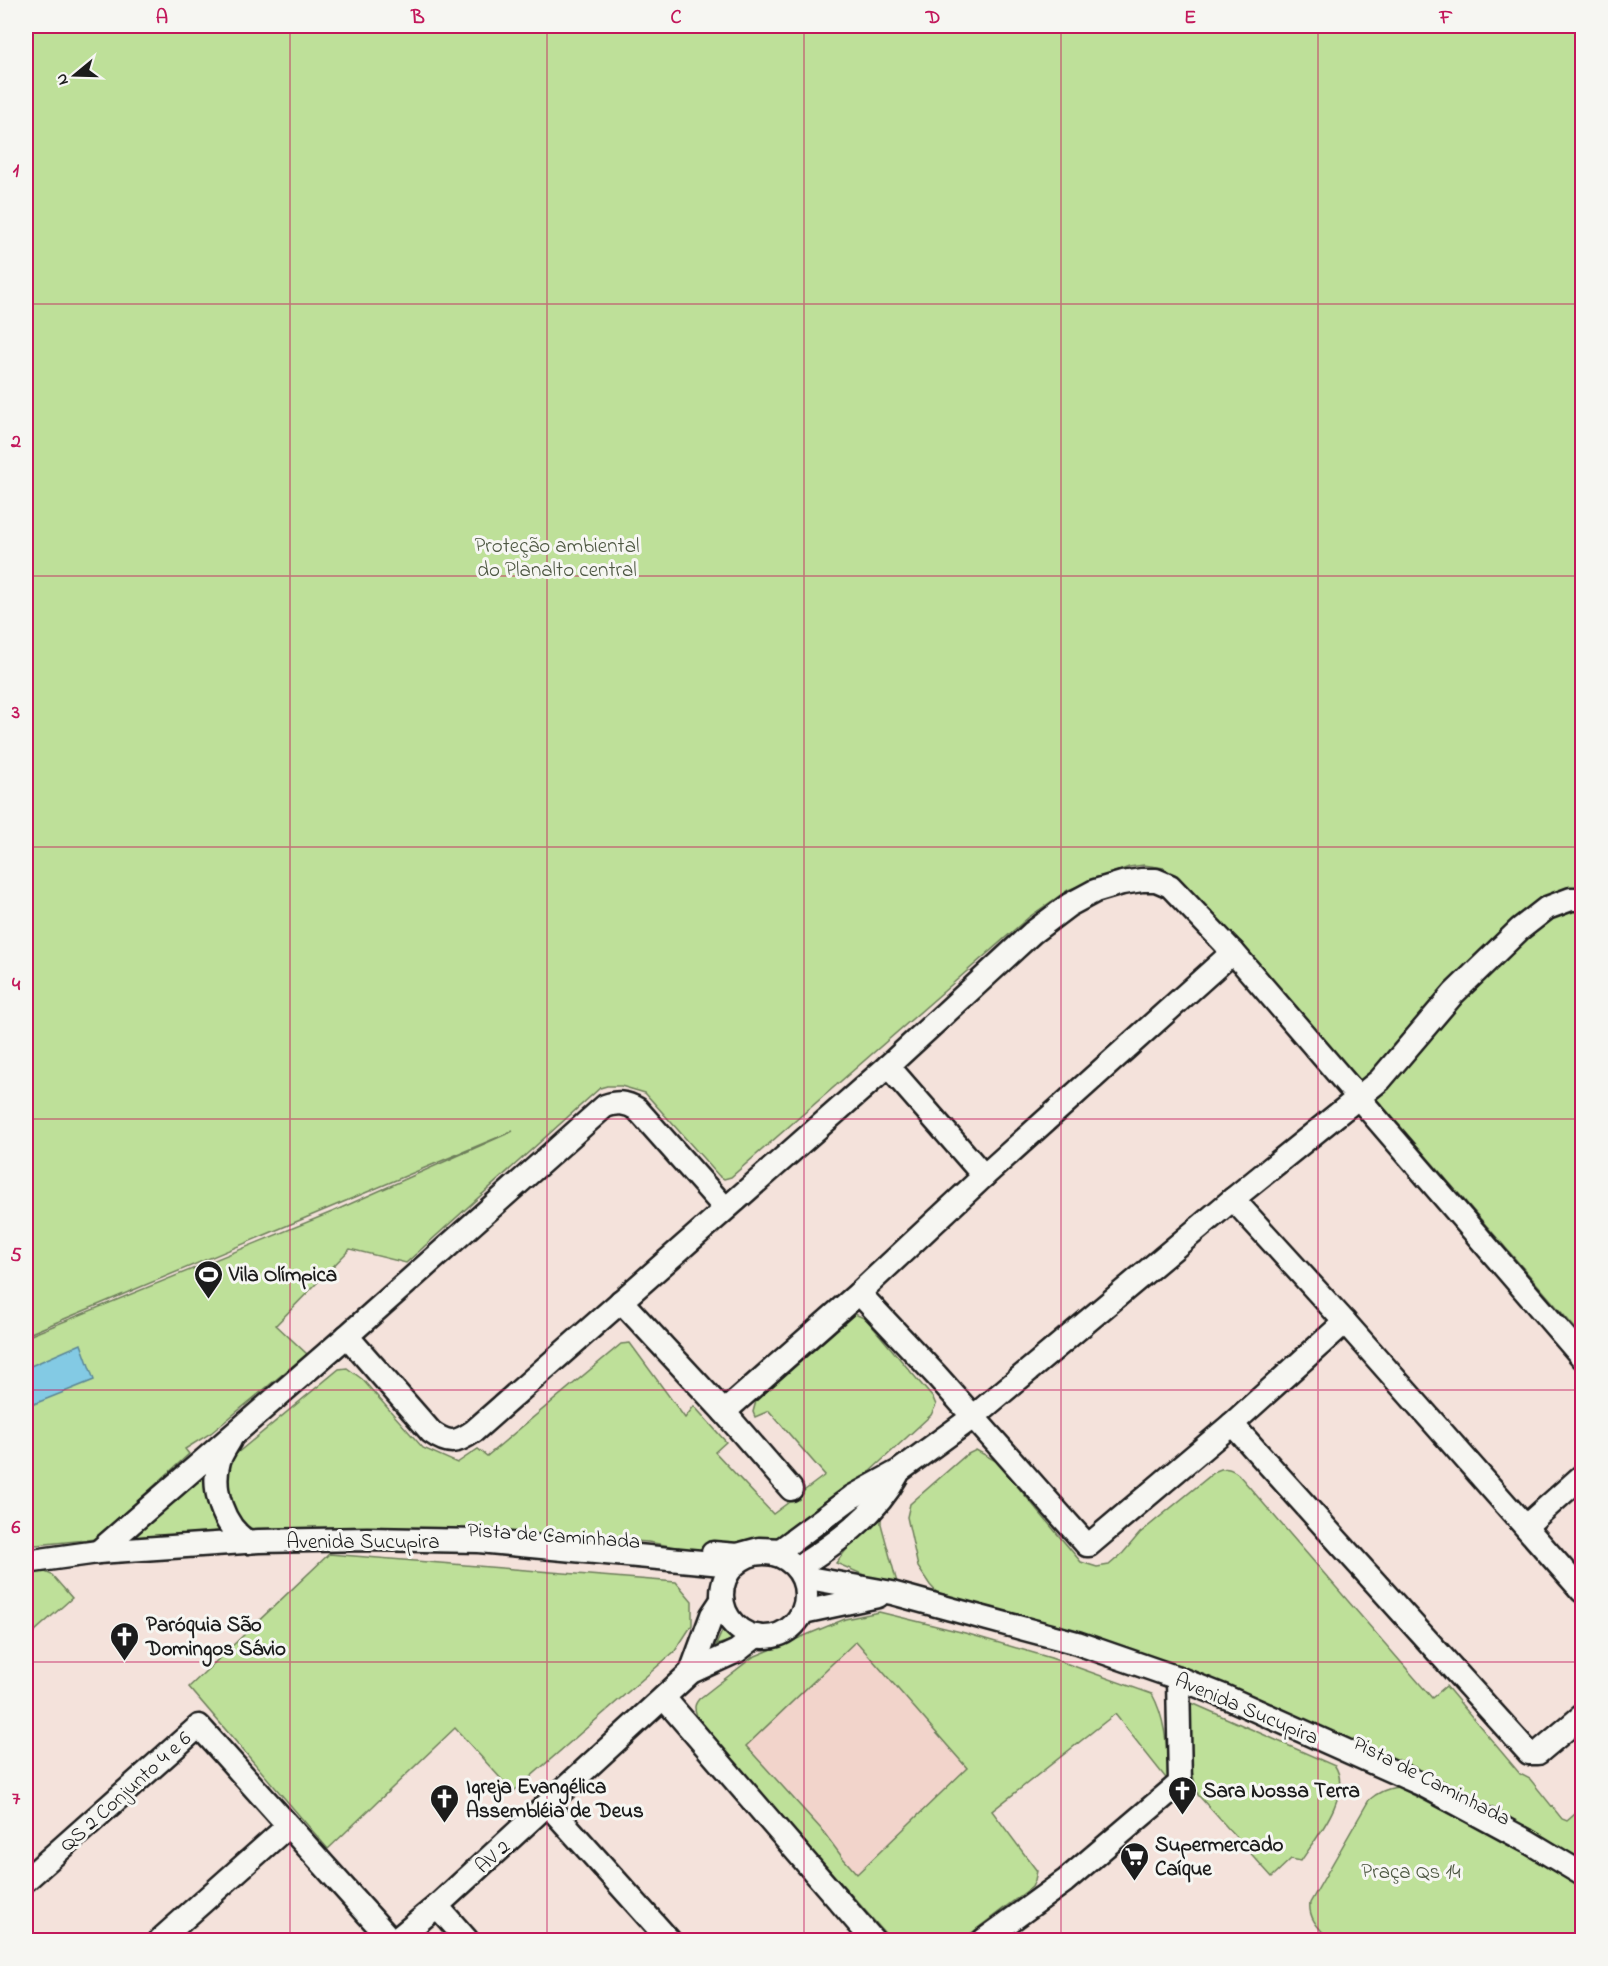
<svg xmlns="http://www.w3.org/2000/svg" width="1608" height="1966" font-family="'Indie Flower',sans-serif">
  <rect width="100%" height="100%" fill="#f4e2db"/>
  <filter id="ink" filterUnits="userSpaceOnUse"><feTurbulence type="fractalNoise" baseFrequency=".0167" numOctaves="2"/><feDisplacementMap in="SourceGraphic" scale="12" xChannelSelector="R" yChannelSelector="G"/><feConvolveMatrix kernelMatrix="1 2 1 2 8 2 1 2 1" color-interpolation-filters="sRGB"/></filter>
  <g filter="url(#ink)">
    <polygon fill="#f2d4cb" points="856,1641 967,1768 857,1874 745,1746"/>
    <g fill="#bee099" stroke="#6d7e5a" stroke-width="1.5" fill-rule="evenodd">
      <polygon points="26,26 1582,26 1582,1336 1355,1074 1186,885 1164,868 1144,865 1129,867 1068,890 1029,917 731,1177 724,1179 719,1176 645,1093 621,1086 607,1086 600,1088 406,1263 350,1249 276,1325 307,1354 211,1433 185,1449 189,1454 96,1539 26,1546 26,1337 332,1212 513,1131 26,1335"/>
      <polygon points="855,1314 866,1319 933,1398 936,1405 931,1415 855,1485 776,1546 704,1552 648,1542 455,1529 257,1532 234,1517 223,1490 230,1461 236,1454 339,1369 347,1368 362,1379 423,1448 457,1463 478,1449 487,1456 621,1344 630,1343 685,1418 694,1406 726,1442 715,1452 773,1514 825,1475 769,1411 755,1417 753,1412 756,1401"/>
      <path d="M976 1450 996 1461 1081 1562 1097 1567 1109 1565 1123 1553 1140 1533 1216 1471C1225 1467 1230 1468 1238 1474L1432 1698 1446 1686 1520 1774 1530 1779 1562 1819 1567 1821 1582 1808V1868L1412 1772 941 1597 930 1585 918 1567 907 1517 910 1504 966 1455Z"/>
      <polygon points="209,1468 232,1531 119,1538"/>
      <polygon points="881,1505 881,1524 899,1590 836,1563"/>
      <polygon points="329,1554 676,1582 692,1601 692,1625 675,1651 513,1792 455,1728 328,1849 189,1687"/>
      <polygon points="34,1567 52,1575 72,1598 26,1639 26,1568"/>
      <path d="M879 1612 965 1633 1051 1658 1152 1694C1167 1721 1167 1752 1169 1782L1115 1714 992 1811 1037 1871 1035 1880 1032 1887 962 1940H891L725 1751 697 1716C694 1708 694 1705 699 1699L753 1657 845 1619ZM856 1641 967 1768 857 1874 842 1857 822 1830 746 1746Z"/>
      <polygon points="724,1627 744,1637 716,1645"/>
      <path d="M1185 1700 1335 1766C1353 1794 1316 1838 1301 1861L1291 1859 1272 1877 1198 1795 1190 1764Z"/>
      <path d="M1398 1787 1481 1830 1582 1886V1940H1330C1320 1929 1308 1919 1310 1903L1369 1800C1378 1792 1386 1789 1398 1787Z"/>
    </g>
    <polygon fill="#83cae4" stroke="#5a8494" stroke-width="1.5" points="81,1344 94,1380 29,1406 26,1398 26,1368"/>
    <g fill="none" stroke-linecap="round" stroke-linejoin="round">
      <defs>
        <g id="minor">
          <polyline points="888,1066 984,1176"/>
          <polyline points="1233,1199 1345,1322 1582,1591"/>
          <polyline points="859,1293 937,1376 1087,1545 1089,1545 1232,1424 1529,1753 1538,1753 1582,1716"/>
          <polyline points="621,1301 724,1412 791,1489"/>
          <path d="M347 1336 431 1432C449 1445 457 1443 474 1431L888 1066 1032 933 1069 905 1095 891 1122 883 1142 880H1156L1170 886 1233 952 1582 1357"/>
          <polyline points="724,1412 859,1293 984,1176 1233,952"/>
          <polyline points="1232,1424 1345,1322"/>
          <path d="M230 1440C226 1447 221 1454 219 1461 211 1489 223 1527 248 1542"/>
          <polyline points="1526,1526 1582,1476"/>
          <path d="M98 1552 347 1336 605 1106C617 1102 626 1102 637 1109L725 1208"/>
          <circle cx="764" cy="1595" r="42"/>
          <polyline points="713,1553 737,1555 759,1549 783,1550"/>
          <polyline points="775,1554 852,1497 899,1471 973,1417 1233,1199 1380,1080 1454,993 1520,929 1547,908 1571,899 1582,899"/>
          <polyline points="26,1562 98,1552 259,1541 367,1539 479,1541 733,1565"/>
          <path d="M797 1568C835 1544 875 1516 897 1475"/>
          <polyline points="803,1577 892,1593 969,1614 1077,1643 1178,1678 1226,1697 1423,1785 1527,1841 1582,1874"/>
          <polyline points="803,1612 878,1596"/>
          <polyline points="691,1672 712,1615 722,1600"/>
          <polyline points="664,1698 873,1940"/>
          <polyline points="548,1805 669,1940"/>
          <polyline points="26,1880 199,1726 391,1940"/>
          <polyline points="437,1906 467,1940"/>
          <polyline points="160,1940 288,1826"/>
          <polyline points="396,1940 437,1906 691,1672 737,1651 756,1636"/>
          <polyline points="984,1940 1065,1881 1180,1783 1178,1678"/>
        </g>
      </defs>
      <use href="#minor" stroke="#1c1c1c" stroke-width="27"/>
      <use href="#minor" stroke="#f6f6f2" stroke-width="22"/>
    </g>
  </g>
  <path fill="none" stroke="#c2185b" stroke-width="1.5" stroke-opacity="0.55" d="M290 26V1940M547 26V1940M804 26V1940M1061 26V1940M1318 26V1940M26 304H1582M26 576H1582M26 847H1582M26 1119H1582M26 1390H1582M26 1662H1582"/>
  <defs>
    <symbol id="stadium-pin" viewBox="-11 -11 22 30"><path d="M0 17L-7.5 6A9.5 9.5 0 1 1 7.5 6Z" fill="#1c1c1c" stroke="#f6f6f2"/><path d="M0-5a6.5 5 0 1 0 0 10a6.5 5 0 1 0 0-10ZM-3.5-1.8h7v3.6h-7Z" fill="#fff"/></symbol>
    <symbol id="church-pin" viewBox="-11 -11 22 30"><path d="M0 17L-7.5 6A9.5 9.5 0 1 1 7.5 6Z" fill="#1c1c1c" stroke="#f6f6f2"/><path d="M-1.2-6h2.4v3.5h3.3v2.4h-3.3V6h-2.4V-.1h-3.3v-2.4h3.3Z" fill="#fff"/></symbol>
    <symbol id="supermarket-pin" viewBox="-11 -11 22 30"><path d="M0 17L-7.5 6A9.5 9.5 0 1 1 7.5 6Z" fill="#1c1c1c" stroke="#f6f6f2"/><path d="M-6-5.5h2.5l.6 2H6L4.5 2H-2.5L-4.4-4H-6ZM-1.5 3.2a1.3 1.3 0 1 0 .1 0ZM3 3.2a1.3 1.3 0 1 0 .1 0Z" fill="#fff"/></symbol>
  </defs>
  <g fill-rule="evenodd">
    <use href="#stadium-pin" x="192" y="1258" width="33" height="45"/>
    <use href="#church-pin" x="108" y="1620" width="33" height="45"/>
    <use href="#church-pin" x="1166" y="1774" width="33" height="45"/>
    <use href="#church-pin" x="428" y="1782" width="33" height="45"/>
    <use href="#supermarket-pin" x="1118" y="1840" width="33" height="45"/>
  </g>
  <g text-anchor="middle" stroke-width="6" stroke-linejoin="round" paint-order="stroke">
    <g font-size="21" fill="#4d5742" stroke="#f6f6f2">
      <text x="557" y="552">Proteção ambiental<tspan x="557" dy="24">do Planalto central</tspan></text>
      <text x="1411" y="1878">Praça Qs 14</text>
    </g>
    <g font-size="21" font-weight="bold" fill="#1c1c1c" stroke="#f6f6f2" text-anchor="start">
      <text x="229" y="1281">Vila Olímpica</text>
      <text x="146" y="1631">Paróquia São<tspan x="146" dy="24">Domingos Sávio</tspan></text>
      <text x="466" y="1793">Igreja Evangélica<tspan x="466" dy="24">Assembléia de Deus</tspan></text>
      <text x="1203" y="1797">Sara Nossa Terra</text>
      <text x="1155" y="1851">Supermercado<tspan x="1155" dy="24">Caíque</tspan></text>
    </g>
    <g font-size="21" fill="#1c1c1c" stroke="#f6f6f2">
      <text transform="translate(554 1535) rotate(4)" y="7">Pista de Caminhada</text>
      <text x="363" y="1548">Avenida Sucupira</text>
      <text transform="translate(1247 1708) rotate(23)" y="7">Avenida Sucupira</text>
      <text transform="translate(1432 1780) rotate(27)" y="7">Pista de Caminhada</text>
      <text transform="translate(125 1791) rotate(-42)" y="7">QS 2 Conjunto 4 e 6</text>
      <text transform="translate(492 1856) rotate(-42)" y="7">AV 2</text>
    </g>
  </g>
  <rect width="1608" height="1966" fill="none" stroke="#f6f6f2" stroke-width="66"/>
  <g transform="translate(75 75) rotate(251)" stroke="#f6f6f2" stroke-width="4.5" paint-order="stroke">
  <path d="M0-4.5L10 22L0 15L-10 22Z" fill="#1c1c1c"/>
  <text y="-9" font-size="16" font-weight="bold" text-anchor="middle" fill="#1c1c1c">N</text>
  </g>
  <rect x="33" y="33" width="1542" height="1900" fill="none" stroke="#c2185b" stroke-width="2"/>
  <g font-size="20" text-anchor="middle" font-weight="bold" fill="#c2185b">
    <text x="162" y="23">A</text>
    <text x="418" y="23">B</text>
    <text x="676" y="23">C</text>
    <text x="933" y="23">D</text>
    <text x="1190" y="23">E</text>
    <text x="1446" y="23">F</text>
    <text x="16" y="176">1</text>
    <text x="16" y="447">2</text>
    <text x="16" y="718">3</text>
    <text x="16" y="990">4</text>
    <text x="16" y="1261">5</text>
    <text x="16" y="1533">6</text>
    <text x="16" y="1804">7</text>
  </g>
</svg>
